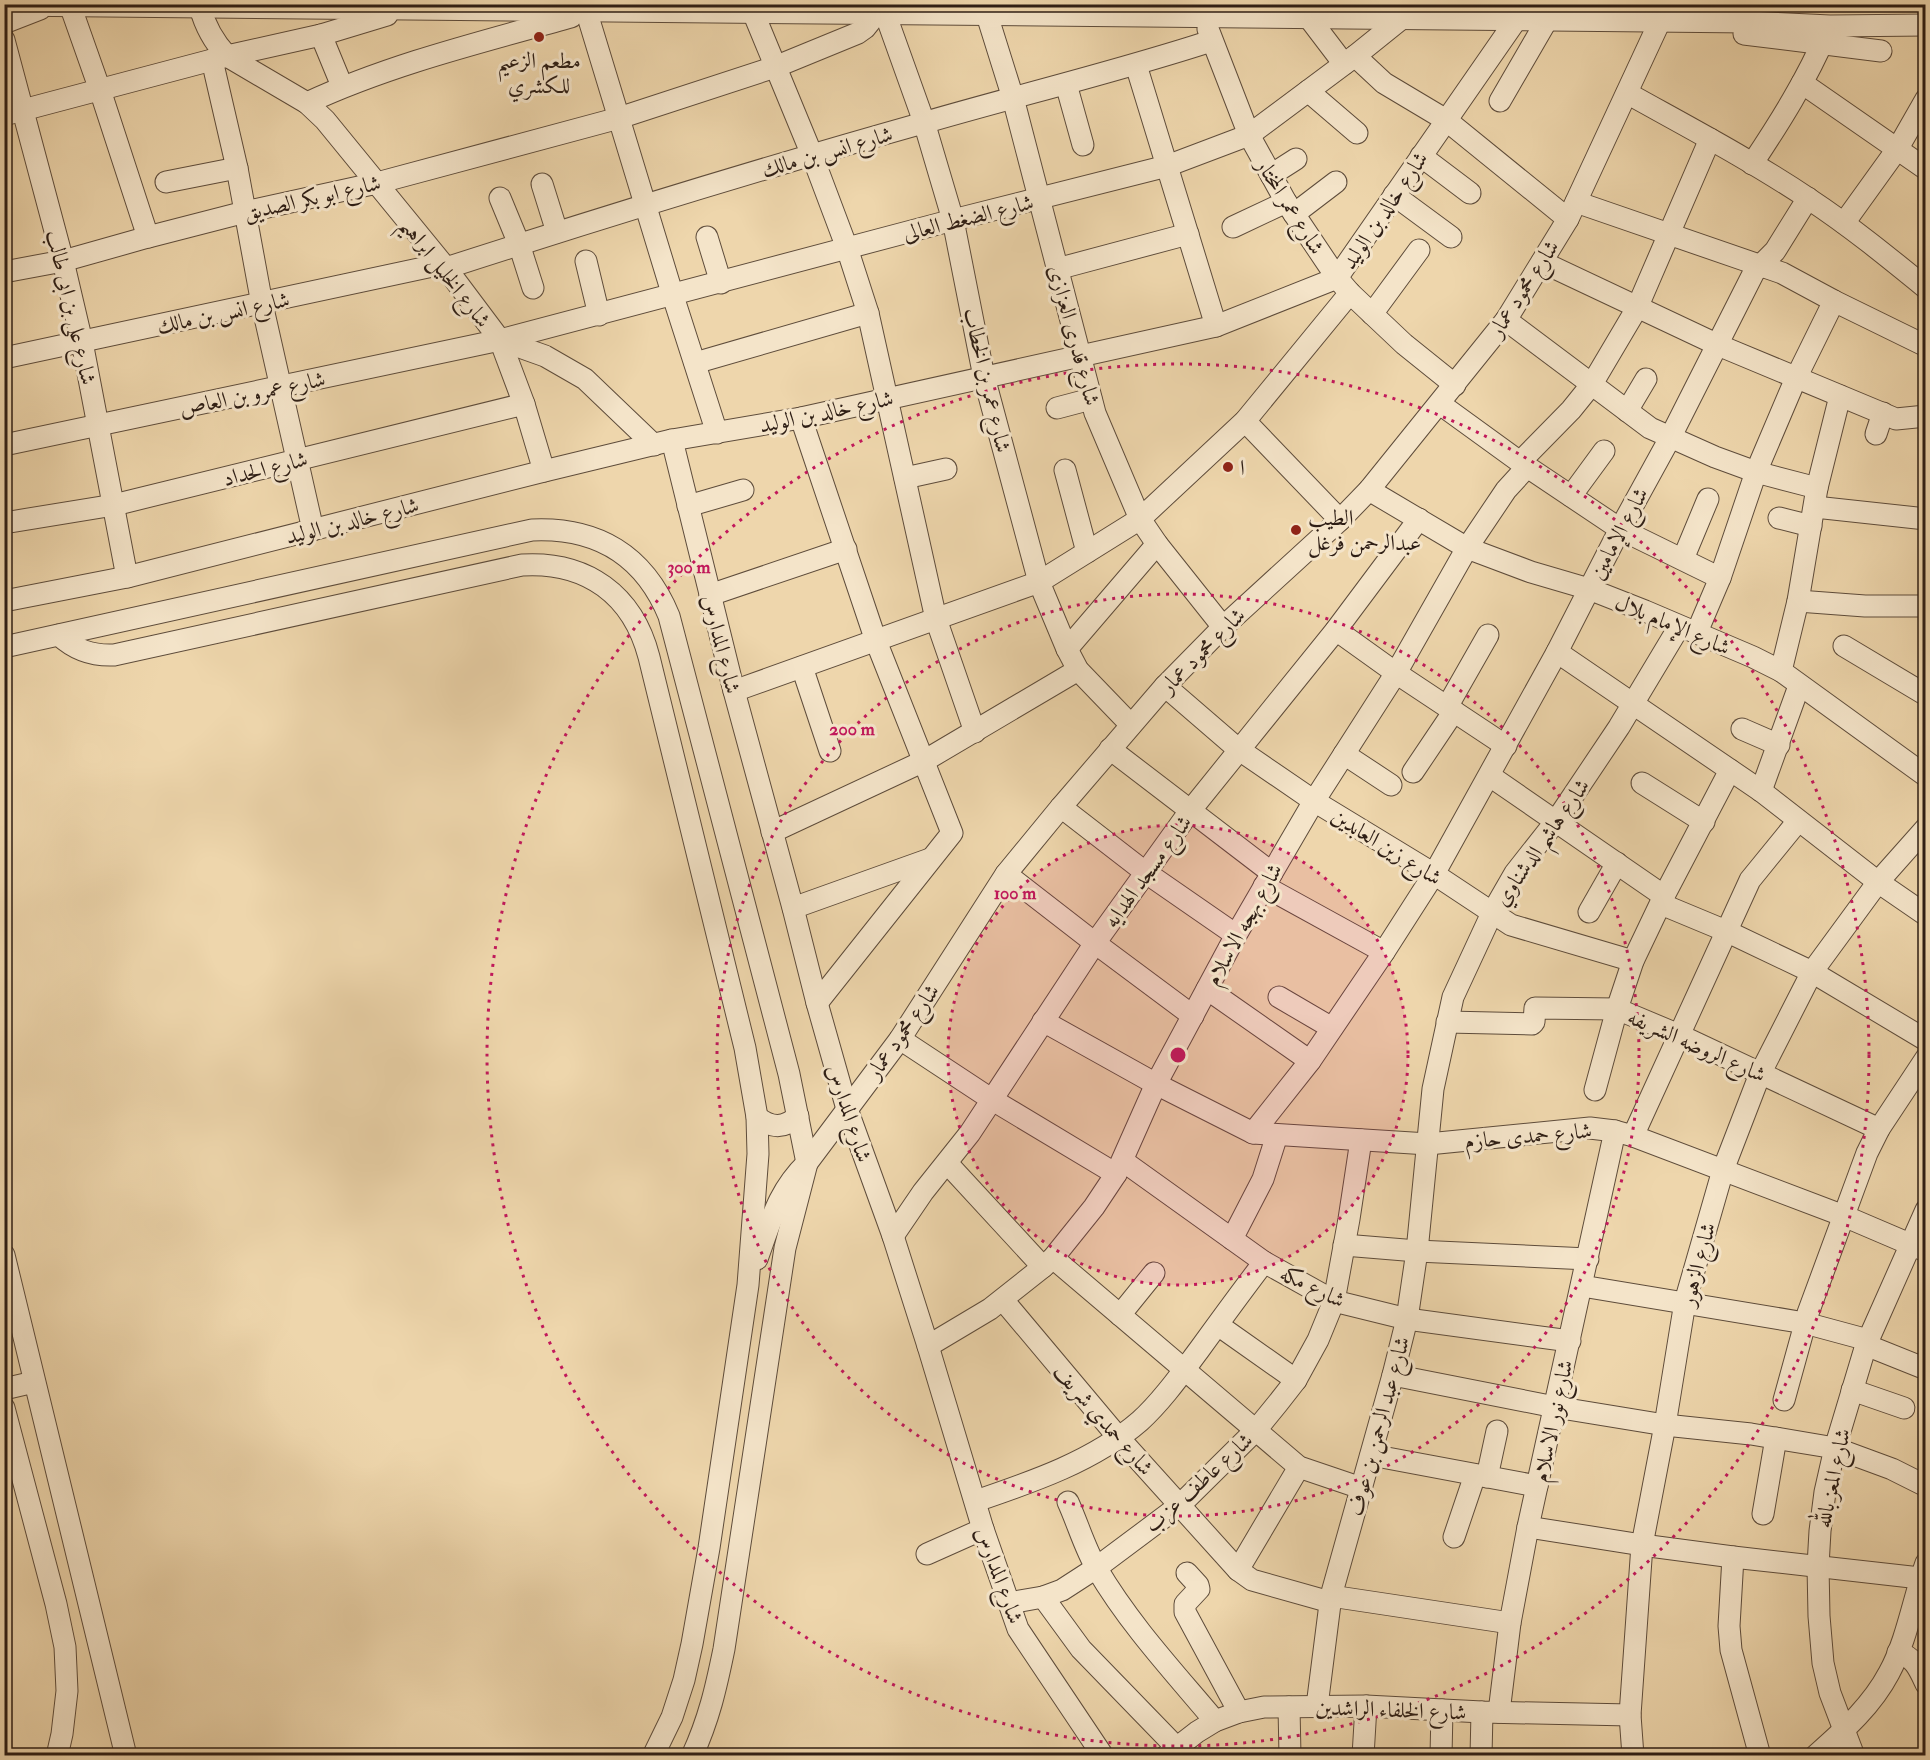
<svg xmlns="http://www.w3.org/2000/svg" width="1930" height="1760" font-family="'IM FELL Double Pica',Amiri,serif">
  <rect width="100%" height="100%" fill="#eed6ac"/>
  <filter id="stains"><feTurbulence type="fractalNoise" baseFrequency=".00333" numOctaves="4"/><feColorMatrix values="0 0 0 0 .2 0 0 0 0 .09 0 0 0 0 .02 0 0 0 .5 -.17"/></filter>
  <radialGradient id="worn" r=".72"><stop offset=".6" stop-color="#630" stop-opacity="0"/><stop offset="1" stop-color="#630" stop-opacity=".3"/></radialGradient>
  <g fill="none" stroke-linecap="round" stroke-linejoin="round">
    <defs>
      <g id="minor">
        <polyline points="4,5 1750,22 1830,26 1926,25"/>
        <polyline points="70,5 100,90 148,237"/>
        <path d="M200 7C205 26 213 41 227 56L307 103 325 120 446 268 500 340 524 404 544 471"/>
        <polyline points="586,10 673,296 717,433"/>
        <polyline points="753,12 812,155 847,248 868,313 936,619 975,732"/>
        <polyline points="885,13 924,122 953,220 984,377 1039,582 1067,649 1078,670 1131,725"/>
        <polyline points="987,15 1013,98 1095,413 1140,519 1157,544 1223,627"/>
        <polyline points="1309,18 1344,64"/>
        <polyline points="4,23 40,9"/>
        <polyline points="1208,29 1249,135 1286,202 1337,278 1350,293 1404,344 1455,385"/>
        <polyline points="1744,34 1881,51"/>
        <polyline points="321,35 342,86"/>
        <polyline points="4,40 63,261 82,342 127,577"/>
        <polyline points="1355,56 1384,83 1446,120 1568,219"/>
        <polyline points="212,60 237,168 262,304 313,530"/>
        <polyline points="1136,65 1216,326"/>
        <polyline points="1802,83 1926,169"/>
        <polyline points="1066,84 1083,145"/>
        <polyline points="1308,91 1357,133"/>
        <path d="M1627 93C1688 127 1751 160 1809 199 1850 226 1888 257 1926 288"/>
        <polyline points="1500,101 1547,20"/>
        <path d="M307 103C391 64 482 42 571 17"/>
        <polyline points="4,115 227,56 321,35 387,15"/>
        <polyline points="1421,156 1470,193"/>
        <path d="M1752 164C1780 122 1807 79 1827 32"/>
        <polyline points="1271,175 1296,159"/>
        <polyline points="166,182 237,168"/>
        <polyline points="542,184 557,232"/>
        <polyline points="1394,195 1451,237"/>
        <polyline points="500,198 519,244 533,288"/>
        <polyline points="1576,202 1782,273 1834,301 1926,346"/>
        <polyline points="1294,214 1336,182"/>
        <polyline points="1844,223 1898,148 1926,99"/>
        <polyline points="1233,227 1286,202"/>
        <polyline points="707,237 721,283"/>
        <polyline points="586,261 599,315"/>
        <polyline points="1542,262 1718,345 1896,419 1926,416"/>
        <path d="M446 268C604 217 763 168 923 123 1019 95 1116 72 1211 41"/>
        <polyline points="1057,269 1188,234"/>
        <polyline points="4,272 63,261 148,237 245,212 377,183 619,118 775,67 858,33 865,28 877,13"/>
        <polyline points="1372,314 1419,250"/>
        <polyline points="1506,320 1650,428 1715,457 1756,472 1817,488"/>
        <polyline points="500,340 545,356 585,379 654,445"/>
        <polyline points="4,358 442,264"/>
        <polyline points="695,363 868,313"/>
        <polyline points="1440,404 1520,462 1620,529 1720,578"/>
        <polyline points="1057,408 1091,399"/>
        <polyline points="1627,411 1646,379"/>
        <polyline points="801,418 876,641 952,833 817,1003"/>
        <polyline points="1245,421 1340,520"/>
        <polyline points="1876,434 1883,413"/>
        <polyline points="672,440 734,691 793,908 817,1003 847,1109 893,1236 928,1346 983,1529 1018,1629 1103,1756"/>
        <polyline points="4,445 500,340 953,220 1167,166 1249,135 1355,56 1401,19"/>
        <polyline points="1520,462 1571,410 1592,384 1637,308 1710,139"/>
        <polyline points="1065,470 1087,552"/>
        <polyline points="905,478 946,469"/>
        <polyline points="1369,490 1467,548 1531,572 1589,589 1645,611 1753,657 1781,671 1926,776"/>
        <polyline points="1571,496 1604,451"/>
        <polyline points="688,506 743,490"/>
        <polyline points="1815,507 1926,519"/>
        <polyline points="1779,518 1811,526"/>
        <polyline points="4,523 114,505 524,404"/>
        <polyline points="1683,559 1708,499"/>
        <polyline points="710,595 846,549"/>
        <polyline points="4,601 127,577 544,471 672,440 801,418 1216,326 1337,278 1516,20"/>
        <polyline points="1798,601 1865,606 1926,606"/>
        <polyline points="1336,630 1396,673 1506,746"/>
        <polyline points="1697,632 1720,578 1756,472 1796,378 1834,301"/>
        <path d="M59 635C75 650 92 656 114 655L522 565C587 561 633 595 649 657L745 1048 757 1117 758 1154 748 1285 709 1548 692 1644 684 1680 672 1717 653 1756"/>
        <polyline points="1844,646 1926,695"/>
        <path d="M4 647 532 530C597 527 644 555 669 616L789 1074 807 1163 785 1248 724 1649C716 1688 709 1719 692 1756"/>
        <polyline points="1067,649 1157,544"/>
        <polyline points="1557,652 1761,791 1878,882 1926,915"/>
        <polyline points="802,667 830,751"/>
        <polyline points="1781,671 1798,601 1817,488 1840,396"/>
        <polyline points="1165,686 1238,749 1314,801 1434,874 1511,925 1633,961"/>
        <polyline points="734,691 1039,582 1140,519 1245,421 1350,293"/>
        <polyline points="1447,707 1488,635"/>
        <polyline points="1742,729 1779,745"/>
        <polyline points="1110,749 1272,873"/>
        <polyline points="1344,754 1391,785"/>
        <polyline points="1413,772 1454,711"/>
        <polyline points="1490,776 1664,896"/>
        <polyline points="1642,783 1704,822"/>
        <polyline points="1761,791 1799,686"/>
        <polyline points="1061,807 1145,872 1236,935"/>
        <polyline points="772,832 924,761 1078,670"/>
        <polyline points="1006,874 1095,943 1193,1016"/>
        <polyline points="1264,886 1384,952"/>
        <polyline points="1661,904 1726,931 1812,972 1926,1040"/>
        <polyline points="793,908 930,859"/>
        <polyline points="1589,912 1617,863"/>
        <polyline points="1207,989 1310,1061"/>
        <polyline points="1279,997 1332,1028"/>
        <polyline points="1043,1021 1156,1084 1253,1133 1428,1144 1590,1128 1615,1131 1633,1136 1844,1216 1926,1251"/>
        <polyline points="1447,1022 1532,1024 1534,1022 1535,1008 1617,1009 1679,1035 1879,1129"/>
        <polyline points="900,1039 991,1099 1116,1174"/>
        <polyline points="1595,1090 1617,1009 1633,961 1664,896 1730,770"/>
        <path d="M757 1117C771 1128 784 1129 798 1116"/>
        <polyline points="1253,1133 1310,1061 1384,952 1434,874 1557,652 1620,529 1670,438 1754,272 1775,251 1808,198"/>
        <polyline points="1633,1136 1750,880 1798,821"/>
        <polyline points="1123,1161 1264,1262 1334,1301 1407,1319 1570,1341"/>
        <polyline points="947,1163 1043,1267"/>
        <polyline points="893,1236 923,1192 970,1133 1095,943 1190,811 1336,630 1419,519"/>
        <polyline points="1232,1239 1263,1179 1277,1135"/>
        <polyline points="1344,1245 1417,1251 1588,1259"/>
        <polyline points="4,1255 126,1756"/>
        <polyline points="1053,1258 1299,1467 1361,1488"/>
        <path d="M757 1259C771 1221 778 1191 807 1163L900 1039 1006 874 1061 807 1165 686 1223 627 1340 520 1369 490 1506 320 1568 219 1660 21"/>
        <polyline points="1582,1286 1805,1323 1868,1340"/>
        <polyline points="1003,1300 1118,1437 1238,1570 1252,1580 1330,1602"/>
        <polyline points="1120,1315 1154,1273"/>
        <polyline points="1218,1325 1296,1380"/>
        <polyline points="1866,1345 1926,1369"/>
        <polyline points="928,1346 990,1309 1043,1267 1053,1258 1094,1207 1116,1174 1156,1084 1236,935 1272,873 1314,801 1396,673 1467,548 1506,490 1527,467"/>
        <polyline points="1393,1375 1555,1407 1665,1425 1751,1434 1835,1448 1892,1469 1926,1486"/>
        <polyline points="4,1389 34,1382"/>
        <polyline points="1852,1390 1904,1408"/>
        <polyline points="1784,1400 1808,1313 1867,1153 1879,1129 1926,1058"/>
        <polyline points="4,1408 56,1604 65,1647 67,1691 62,1734 57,1756"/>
        <polyline points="1371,1455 1537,1486"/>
        <polyline points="1487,1477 1497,1431"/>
        <path d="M976 1501C1032 1482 1094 1461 1140 1421 1162 1401 1181 1374 1199 1350 1220 1321 1242 1291 1264 1262"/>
        <path d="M1068 1502C1078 1524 1085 1549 1097 1569 1130 1625 1174 1672 1215 1721"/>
        <polyline points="1763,1514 1776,1438"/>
        <polyline points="1528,1527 1642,1545 1733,1557 1920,1578"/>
        <polyline points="1454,1537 1475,1475"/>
        <polyline points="927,1554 983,1529"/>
        <polyline points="1733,1557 1729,1626 1731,1650 1760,1756"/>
        <polyline points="1238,1570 1299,1467"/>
        <polyline points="1187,1573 1198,1585 1199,1589 1185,1604 1185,1612 1239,1712"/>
        <polyline points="1331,1596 1510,1623"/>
        <polyline points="1043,1597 1081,1649 1177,1748 1177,1756"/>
        <polyline points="1009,1603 1043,1597 1062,1590 1096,1568 1179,1506 1256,1430 1278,1403 1296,1380 1318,1340 1334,1301 1349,1219 1361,1140"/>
        <path d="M1898 1652C1915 1658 1919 1669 1926 1684"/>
        <polyline points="1317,1706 1331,1596 1393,1375 1407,1319 1417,1251 1433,1089 1453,997 1492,913 1515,873 1556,821 1619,727 1679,627"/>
        <polyline points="1289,1707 1290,1756"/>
        <polyline points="1499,1712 1510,1623 1528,1527 1615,1131"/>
        <polyline points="1166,1756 1197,1732 1215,1721 1239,1712 1264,1707 1366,1706 1482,1712 1630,1715"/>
        <polyline points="1363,1756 1366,1706"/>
        <polyline points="1441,1756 1442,1710"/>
        <polyline points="1481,1756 1482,1712"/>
        <polyline points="1633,1756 1630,1715 1642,1545 1665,1425 1685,1302 1723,1170 1760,1074 1812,972 1878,882 1926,828"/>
        <path d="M1815 1756C1843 1731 1871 1707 1889 1673 1907 1640 1913 1600 1926 1563"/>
        <polyline points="1854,1756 1830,1693 1823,1663 1819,1616 1818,1566 1820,1531 1825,1492 1835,1448 1866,1345 1926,1210"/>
      </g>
    </defs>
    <use href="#minor" stroke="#5e4c3b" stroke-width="23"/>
    <use href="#minor" stroke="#f4e4c9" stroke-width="21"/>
  </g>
  <circle cx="1178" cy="1055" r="230" fill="#c2185b" fill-opacity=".12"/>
  <g fill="none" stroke="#c2185b" stroke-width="3" stroke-dasharray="3 6">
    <circle cx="1178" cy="1055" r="230"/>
    <circle cx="1178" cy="1055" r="461"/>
    <circle cx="1178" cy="1055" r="691"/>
  </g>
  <g fill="#8f2418" stroke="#f4e4c9" stroke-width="2">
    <circle cx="539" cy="37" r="6"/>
    <circle cx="1228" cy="467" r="6"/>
    <circle cx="1296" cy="530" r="6"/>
  </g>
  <g text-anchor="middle" stroke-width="6" stroke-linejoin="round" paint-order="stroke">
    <g font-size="22" fill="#2e1e15" stroke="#f4e4c9" text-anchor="start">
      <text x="539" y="68" text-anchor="middle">مطعم الزعيم<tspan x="539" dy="25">للكشري</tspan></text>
      <text x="1240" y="475">ا</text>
      <text x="1308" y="525">الطيب<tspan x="1308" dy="25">عبدالرحمن فرغل</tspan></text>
    </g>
    <g font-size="22" fill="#2e1e15" stroke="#f4e4c9">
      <text transform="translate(827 151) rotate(-16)" y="8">شارع انس بن مالك</text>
      <text transform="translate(312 197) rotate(-13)" y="8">شارع ابو بكر الصديق</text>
      <text transform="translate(1291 206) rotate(58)" y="8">شارع عمر المختار</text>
      <text transform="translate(1384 210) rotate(-56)" y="8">شارع خالد بن الوليد</text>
      <text transform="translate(968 217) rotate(-14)" y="8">شارع الضغط العالى</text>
      <text transform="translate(446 272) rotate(52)" y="8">شارع الخليل ابراهيم</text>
      <text transform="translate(1523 288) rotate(-57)" y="8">شارع محمود عمار</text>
      <text transform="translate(72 307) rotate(77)" y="8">شارع على بن ابى طالب</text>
      <text transform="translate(223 312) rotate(-12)" y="8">شارع انس بن مالك</text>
      <text transform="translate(1075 335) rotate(75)" y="8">شارع قدرى العزازى</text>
      <text transform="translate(988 380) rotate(77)" y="8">شارع عمر بن الخطاب</text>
      <text transform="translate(252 393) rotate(-12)" y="8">شارع عمرو بن العاص</text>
      <text transform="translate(826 411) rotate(-12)" y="8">شارع خالد بن الوليد</text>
      <text transform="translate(265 468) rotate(-14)" y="8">شارع الحداد</text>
      <text transform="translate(352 520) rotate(-14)" y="8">شارع خالد بن الوليد</text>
      <text transform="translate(1618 533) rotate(-62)" y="8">شارع الإمامين</text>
      <text transform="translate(1673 624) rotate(23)" y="8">شارع الإمام بلال</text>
      <text transform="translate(722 644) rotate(76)" y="8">شارع المدارس</text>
      <text transform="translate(1202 650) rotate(-45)" y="8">شارع محمود عمار</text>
      <text transform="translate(1541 842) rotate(-55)" y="8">شارع هاشم الدشناوي</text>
      <text transform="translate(1387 846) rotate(32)" y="8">شارع زين العابدين</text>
      <text transform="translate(1147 871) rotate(-54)" y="8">شارع مسجد الهدايه</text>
      <text transform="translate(1243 924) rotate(-61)" y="8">شارع بهجه الاسلام</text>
      <text transform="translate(902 1031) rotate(-55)" y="8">شارع محمود عمار</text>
      <text transform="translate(1697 1045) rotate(24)" y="8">شارع الروضه الشريفه</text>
      <text transform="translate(850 1113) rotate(72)" y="8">شارع المدارس</text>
      <text transform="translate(1528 1135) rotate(-5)" y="8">شارع حمدى حازم</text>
      <text transform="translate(1697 1264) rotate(-75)" y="8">شارع الزهور</text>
      <text transform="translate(1313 1286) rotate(26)" y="8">شارع مكه</text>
      <text transform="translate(1104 1419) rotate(49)" y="8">شارع حمدي شريف</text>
      <text transform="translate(1552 1421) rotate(-78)" y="8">شارع نور الاسلام</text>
      <text transform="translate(1378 1426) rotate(-75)" y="8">شارع عبد الرحمن بن عوف</text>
      <text transform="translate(1832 1478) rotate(-78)" y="8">شارع المعز بالله</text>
      <text transform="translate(1198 1482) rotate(-42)" y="8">شارع عاطف عزب</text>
      <text transform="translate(1000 1575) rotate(70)" y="8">شارع المدارس</text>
      <text transform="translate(1391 1709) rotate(2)" y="8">شارع الخلفاء الراشدين</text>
    </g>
  </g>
  <circle cx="1178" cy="1055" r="9" fill="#c2185b" stroke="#f4e4c9" stroke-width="3"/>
  <g font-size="18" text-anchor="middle" font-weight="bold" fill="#c2185b" stroke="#f4e4c9" stroke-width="6" stroke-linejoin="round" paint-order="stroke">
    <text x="689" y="573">300 m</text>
    <text x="852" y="735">200 m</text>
    <text x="1015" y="899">100 m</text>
  </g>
  <rect width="1930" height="1760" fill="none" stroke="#eed6ac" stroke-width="24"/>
  <rect x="6" y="6" width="1918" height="1748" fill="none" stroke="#2e1e15" stroke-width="3"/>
  <rect x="12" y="12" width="1906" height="1736" fill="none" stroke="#2e1e15" stroke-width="1.5"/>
  <rect width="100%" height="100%" filter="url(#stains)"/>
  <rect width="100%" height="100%" fill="url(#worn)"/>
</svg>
